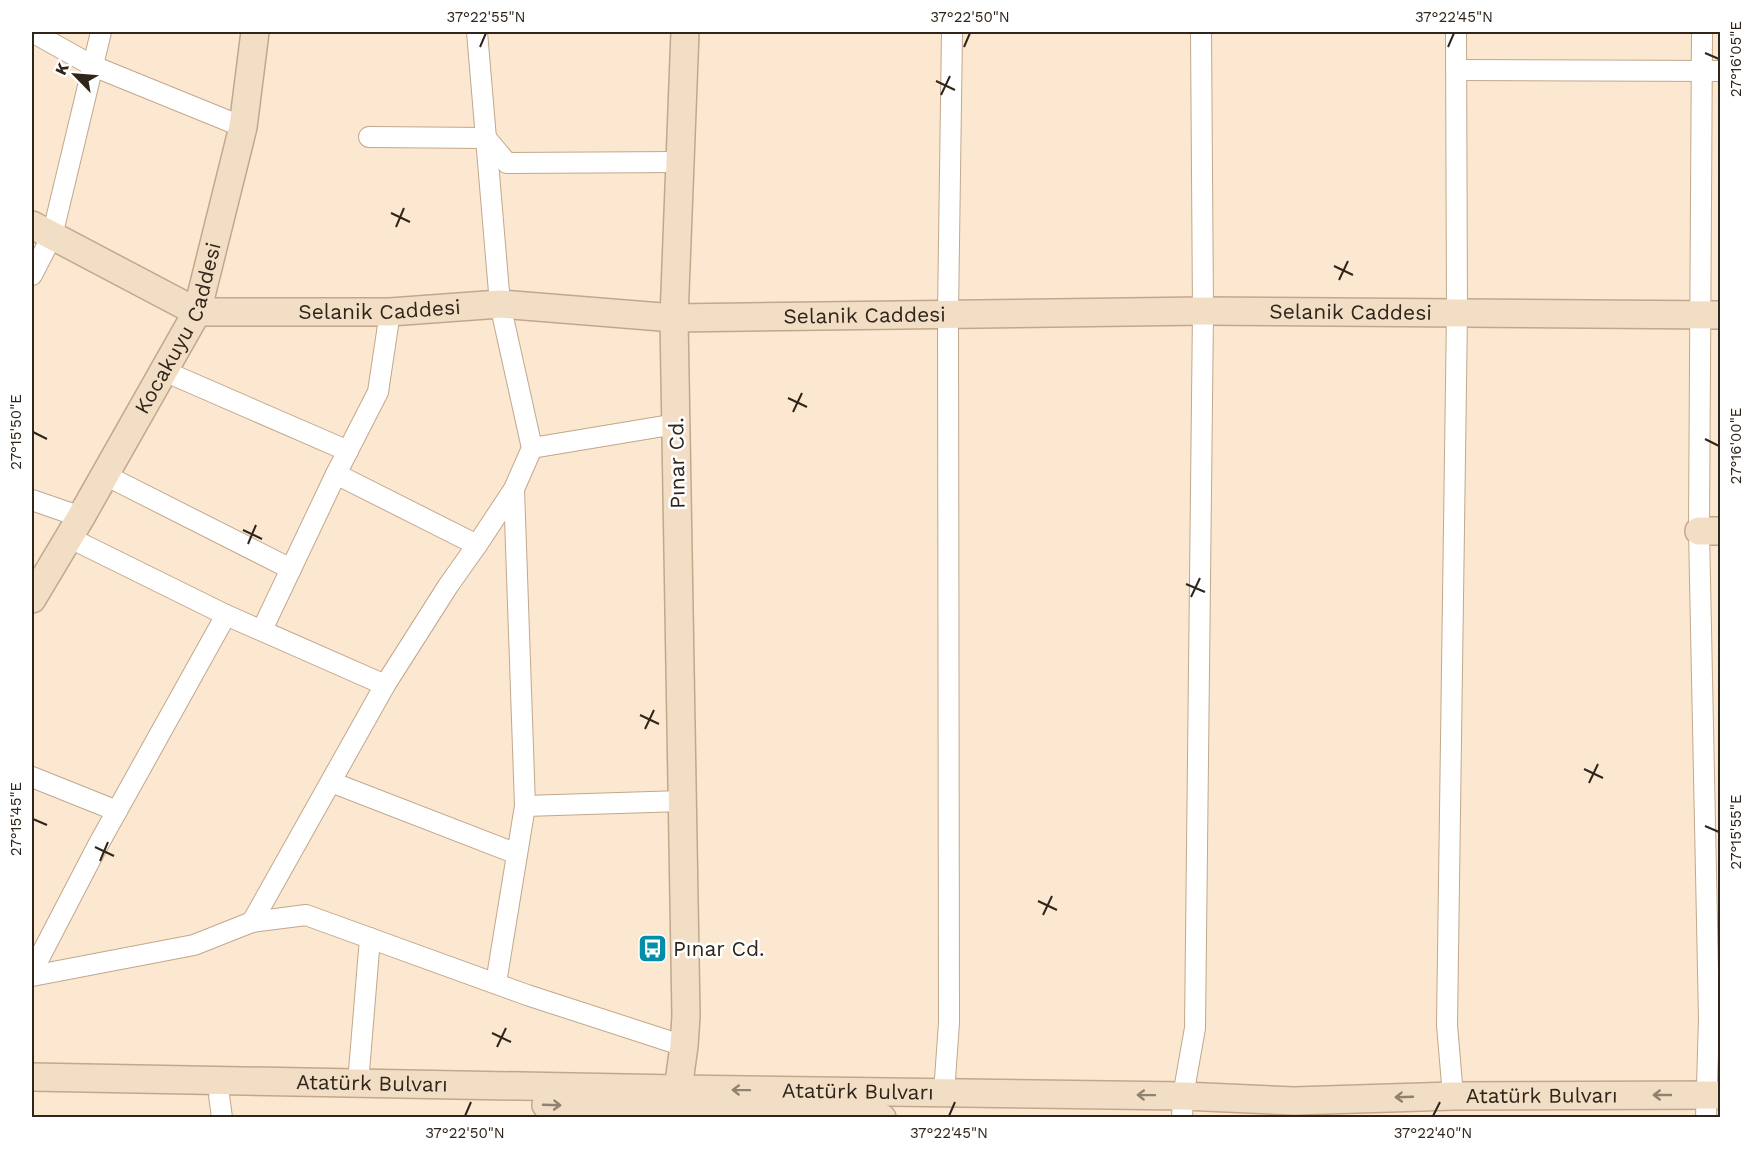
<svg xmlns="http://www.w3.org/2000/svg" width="1752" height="1149" font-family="'Work Sans',sans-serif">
  <rect width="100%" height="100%" fill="#fce7d0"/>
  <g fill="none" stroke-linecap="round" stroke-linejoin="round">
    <defs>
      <g id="street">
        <polyline points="32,32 93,66 243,127"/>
        <polyline points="1702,32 1699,531 1709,1019 1706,1118"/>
        <polyline points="1456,70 1720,71"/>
        <polyline points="369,137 486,138 507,163 680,162"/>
        <polyline points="32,275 52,236 101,32"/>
        <polyline points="164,371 348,451"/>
        <polyline points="532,448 676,424"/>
        <polyline points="336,474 477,545"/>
        <polyline points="105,475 291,569"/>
        <polyline points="32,500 81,517"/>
        <polyline points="68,537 226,615 385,685"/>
        <polyline points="262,630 336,474 378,392 390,312"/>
        <polyline points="32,777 117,811"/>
        <polyline points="331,782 517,854"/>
        <polyline points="525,806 682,801"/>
        <polyline points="252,922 385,685 448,586 477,545 514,489 532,448 500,304 477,32"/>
        <polyline points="32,972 98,845 226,615"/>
        <polyline points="32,976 194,945 252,922 306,915 527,995 684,1046"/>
        <polyline points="496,983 525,806 514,489"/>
        <polyline points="358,1083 370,938"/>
        <polyline points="944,1093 949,1023 948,313 952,32"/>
        <polyline points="219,1095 222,1118"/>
        <polyline points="1453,1096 1447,1025 1457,313 1456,32"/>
        <polyline points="1182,1118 1183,1096 1195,1028 1203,311 1201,32"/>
      </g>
      <g id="secondary">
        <path id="s1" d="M32 225 197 312H390L500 304 674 318 1203 311 1720 315"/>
        <polyline points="1699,531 1720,531"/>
        <path id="s2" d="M32 599 81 517 197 312 243 127 255 32"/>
        <path id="s3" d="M32 1077 678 1089 1183 1096 1294 1101 1453 1096 1720 1095"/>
        <polyline points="546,1105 882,1118"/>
        <polyline points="682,1109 678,1089 684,1046 686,1016 674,318 685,32"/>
      </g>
    </defs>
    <use href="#street" stroke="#c1a88d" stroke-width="22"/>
    <use href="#secondary" stroke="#c1a88d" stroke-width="30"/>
    <use href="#street" stroke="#fff" stroke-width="20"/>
    <use href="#secondary" stroke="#f2dec5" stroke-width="27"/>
  </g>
  <defs><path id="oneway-shaft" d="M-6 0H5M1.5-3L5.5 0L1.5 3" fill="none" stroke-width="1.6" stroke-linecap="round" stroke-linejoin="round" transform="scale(1.5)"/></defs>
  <g stroke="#908270">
    <use href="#oneway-shaft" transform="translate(741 1090) rotate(-179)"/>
    <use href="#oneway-shaft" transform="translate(1146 1095) rotate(-179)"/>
    <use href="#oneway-shaft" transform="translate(1662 1095) rotate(180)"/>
    <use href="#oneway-shaft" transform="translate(1404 1097) rotate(178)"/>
    <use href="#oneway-shaft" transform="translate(552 1105) rotate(2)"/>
  </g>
  <path fill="none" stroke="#2f251b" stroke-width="2" d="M480 47 486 33M964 47 970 33M1448 47 1454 33M1705 53 1719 59M936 81 955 90M941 95 950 76M391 213 410 222M396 227 404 208M1334 266 1353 275M1339 280 1348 261M788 398 807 407M793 412 802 393M33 432 47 439M1705 439 1719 446M243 530 262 539M248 544 256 525M1186 584 1205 592M1191 597 1200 578M640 715 659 724M645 729 654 710M1584 769 1603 778M1589 783 1598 764M33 819 47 825M1705 826 1719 832M95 847 114 856M100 861 108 842M1038 901 1057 910M1043 915 1052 896M492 1033 511 1042M497 1047 506 1028M465 1116 471 1102M949 1116 955 1102M1433 1116 1440 1102"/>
  <defs>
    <symbol id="bus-square" viewBox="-11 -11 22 22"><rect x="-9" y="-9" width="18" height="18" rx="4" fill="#028eab" stroke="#fff"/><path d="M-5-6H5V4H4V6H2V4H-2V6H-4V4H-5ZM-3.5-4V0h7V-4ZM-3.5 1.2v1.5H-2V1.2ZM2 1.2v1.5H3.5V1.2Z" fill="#fff"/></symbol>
  </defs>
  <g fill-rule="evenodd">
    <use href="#bus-square" x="636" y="932" width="33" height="33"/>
  </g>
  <g text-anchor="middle" stroke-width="5" stroke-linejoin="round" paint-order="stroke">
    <g font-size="21" fill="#2f251b" stroke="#fff">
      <text dy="7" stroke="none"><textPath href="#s1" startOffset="369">Selanik Caddesi</textPath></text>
      <text dy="7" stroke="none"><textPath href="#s1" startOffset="1341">Selanik Caddesi</textPath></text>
      <text dy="7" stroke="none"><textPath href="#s1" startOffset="855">Selanik Caddesi</textPath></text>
      <text dy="7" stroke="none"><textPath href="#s2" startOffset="309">Kocakuyu Caddesi</textPath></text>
      <text transform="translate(677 463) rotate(-91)" y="7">Pınar Cd.</text>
      <text dy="7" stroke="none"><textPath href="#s3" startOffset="340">Atatürk Bulvarı</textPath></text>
      <text dy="7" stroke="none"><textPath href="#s3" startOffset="826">Atatürk Bulvarı</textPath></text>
      <text dy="7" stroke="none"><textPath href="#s3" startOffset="1510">Atatürk Bulvarı</textPath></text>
    </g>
    <g font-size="21" fill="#2f251b" stroke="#fff" text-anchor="start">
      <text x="673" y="956">Pınar Cd.</text>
    </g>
  </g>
  <rect width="1752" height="1149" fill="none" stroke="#ffffff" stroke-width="66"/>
  <g transform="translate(75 75) rotate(295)" stroke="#ffffff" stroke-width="4.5" paint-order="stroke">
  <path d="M0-4.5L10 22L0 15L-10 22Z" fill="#2f251b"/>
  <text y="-9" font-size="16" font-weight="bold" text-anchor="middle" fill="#2f251b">K</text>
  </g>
  <rect x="33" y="33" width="1686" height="1083" fill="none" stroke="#2f251b" stroke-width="2"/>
  <g font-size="15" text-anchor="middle" fill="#2f251b">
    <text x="486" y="22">37°22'55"N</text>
    <text x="970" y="22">37°22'50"N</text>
    <text x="1454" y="22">37°22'45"N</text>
    <text transform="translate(1736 59) rotate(-90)" y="5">27°16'05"E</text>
    <text transform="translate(16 432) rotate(-90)" y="5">27°15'50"E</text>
    <text transform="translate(1736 446) rotate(-90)" y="5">27°16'00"E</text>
    <text transform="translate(16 819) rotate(-90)" y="5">27°15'45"E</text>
    <text transform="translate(1736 832) rotate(-90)" y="5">27°15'55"E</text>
    <text x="465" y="1138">37°22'50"N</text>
    <text x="949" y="1138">37°22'45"N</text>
    <text x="1433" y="1138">37°22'40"N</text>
  </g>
</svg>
